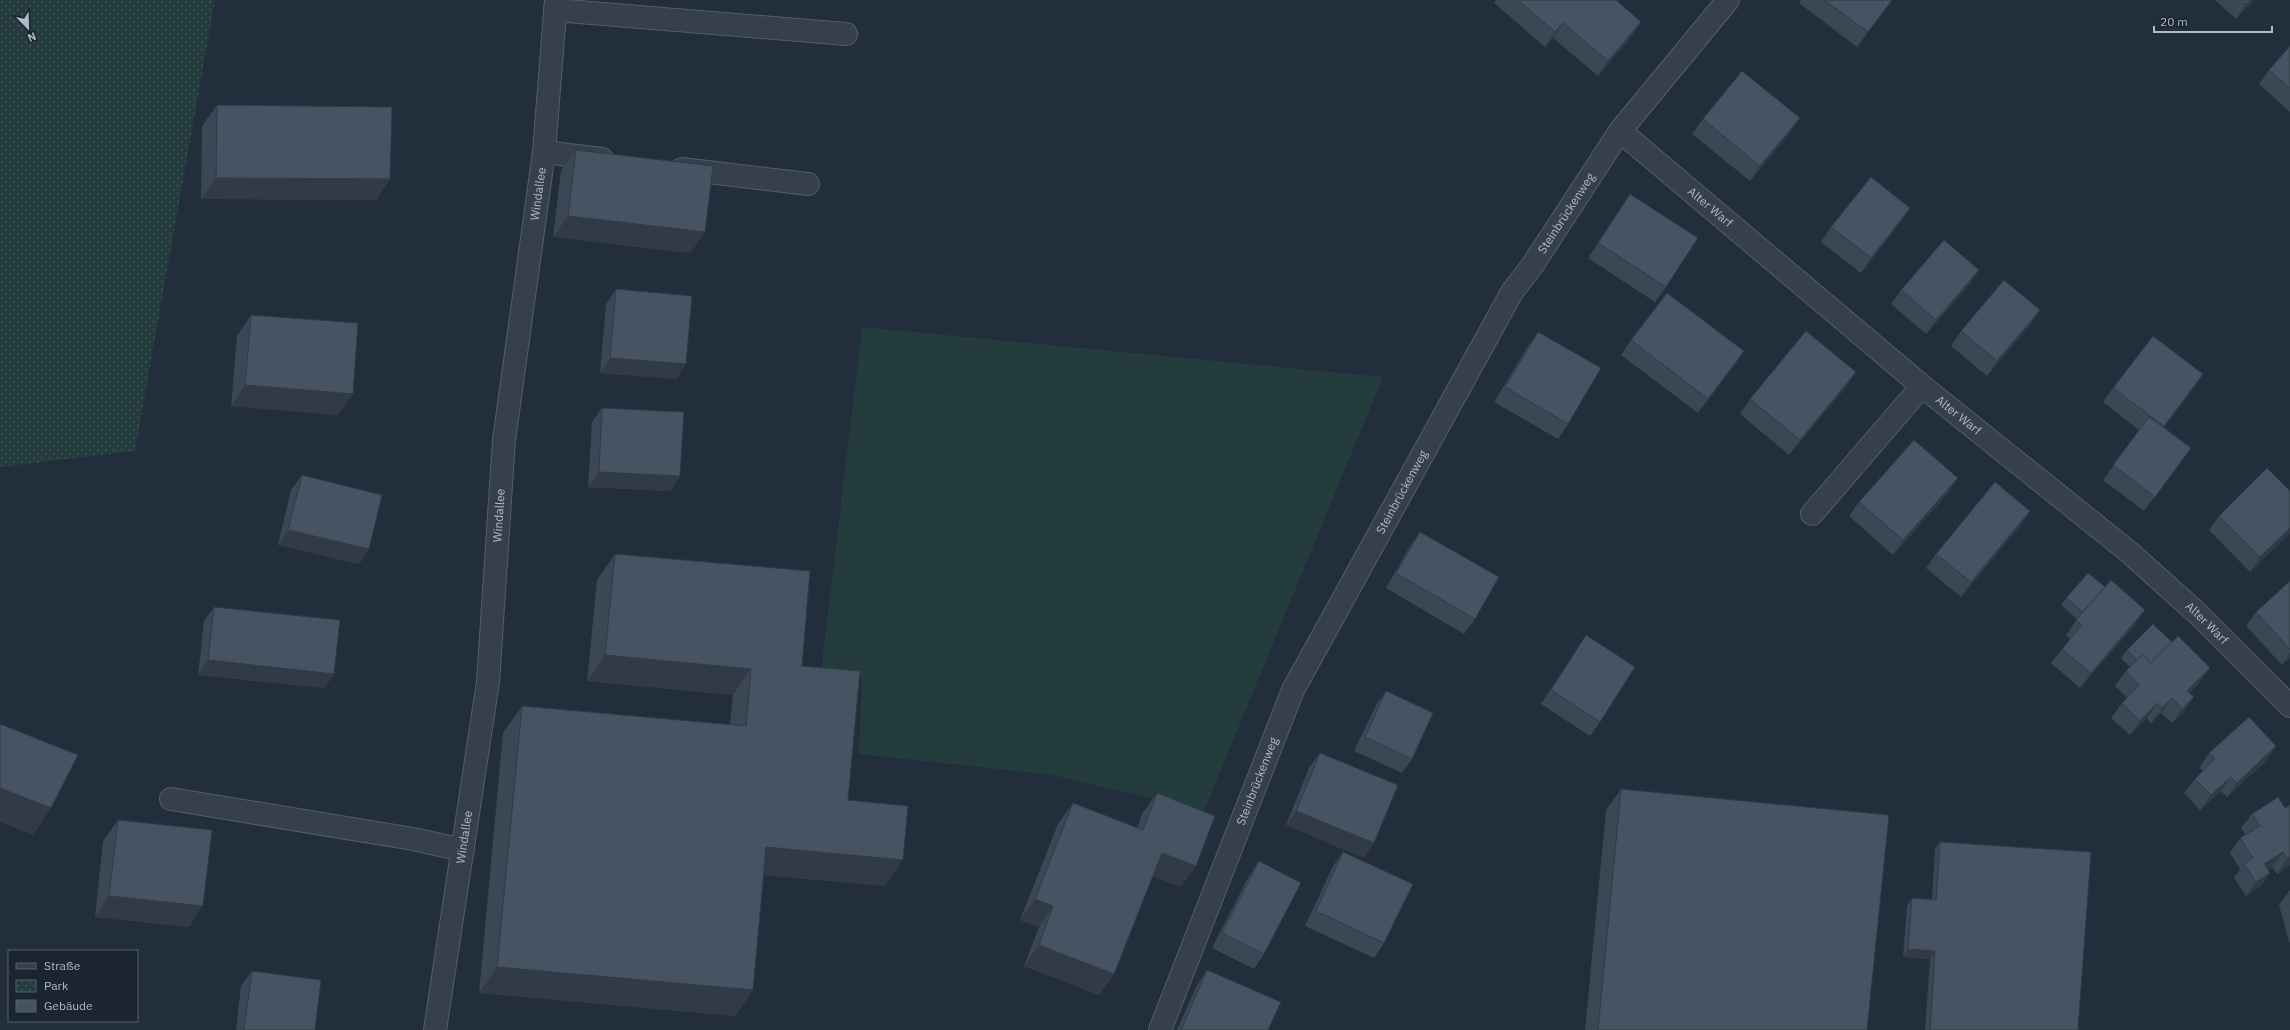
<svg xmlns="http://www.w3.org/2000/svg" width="2290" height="1030" font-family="'IBM Plex Sans',sans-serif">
  <defs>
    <pattern id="park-dots" width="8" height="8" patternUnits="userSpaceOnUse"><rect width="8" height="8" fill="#243c3d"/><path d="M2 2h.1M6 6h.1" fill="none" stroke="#415658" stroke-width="1.8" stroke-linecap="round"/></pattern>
  </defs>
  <rect width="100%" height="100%" fill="#222e3c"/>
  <polygon fill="#243c3d" points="862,327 1383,377 1204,811 1052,775 859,754 862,677 821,672"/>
  <polygon fill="url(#park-dots)" points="0,0 215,0 135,451 0,467"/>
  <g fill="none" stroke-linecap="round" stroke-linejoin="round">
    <defs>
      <g id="minor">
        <polyline points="555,10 846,34"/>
        <path id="s1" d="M1620 131 1922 386 2129 552 2197 613 2290 706"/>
        <polyline points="544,152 602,159"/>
        <polyline points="682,169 808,184"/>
        <polyline points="1812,514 1922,386"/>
        <polyline points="171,799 413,839 463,850"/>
        <path id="s2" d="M435 1030 488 682 504 440 544 152 556 0"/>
        <path id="s3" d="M1160 1030 1293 690 1512 292 1532 266 1620 131 1728 0"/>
      </g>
    </defs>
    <use href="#minor" stroke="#545e6a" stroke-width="24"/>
    <use href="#minor" stroke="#36404d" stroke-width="22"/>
  </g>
  <g fill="#3c4755">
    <polygon points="1496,0 1616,0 1641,22 1631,37 1598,76 1553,38 1545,47 1494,3"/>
    <polygon points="1801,0 1892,0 1857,47 1799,3"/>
    <polygon points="2215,0 2254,0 2236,19"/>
    <polygon points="2290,46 2290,112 2259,84 2269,70"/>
    <polygon points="217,105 390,179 376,200 201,199 202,126"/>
    <polygon points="1703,119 1790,133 1750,181 1692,134"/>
    <polygon points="576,150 705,232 690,253 553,237 561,171"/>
    <polygon points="1630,194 1666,287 1655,302 1588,258"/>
    <polygon points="1910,208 1900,223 1861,273 1821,242 1831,227"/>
    <polygon points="1979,270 1969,285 1926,334 1891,304 1901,290"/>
    <polygon points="616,289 686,364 676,379 600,373 606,304"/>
    <polygon points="2040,310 2030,325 1987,376 1951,346 1961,331"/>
    <polygon points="251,315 338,415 231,406 237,336"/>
    <polygon points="1538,332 1568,424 1558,439 1494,402 1528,346"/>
    <polygon points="1631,340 1744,351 1734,366 1698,413 1621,355"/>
    <polygon points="1856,372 1846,387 1789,455 1740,414 1750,399"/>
    <polygon points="2203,374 2193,389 2164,427 2191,448 2144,511 2103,480 2139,430 2103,402 2113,388"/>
    <polygon points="602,408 680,476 670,491 588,487 592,422"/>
    <polygon points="302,475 369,549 359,564 278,545 291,490"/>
    <polygon points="1958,478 1948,493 1893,555 1849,516 1859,502"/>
    <polygon points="2290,491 2290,533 2250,572 2209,530 2219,516"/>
    <polygon points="2030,511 2020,526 1961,597 1926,568 1936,554"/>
    <polygon points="1420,532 1475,619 1464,634 1386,588 1410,546"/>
    <polygon points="615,554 802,666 848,800 885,886 764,875 753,990 735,1016 479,993 503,733 522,706 730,725 733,695 587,681 597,580"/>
    <polygon points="2290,581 2290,658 2282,665 2246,626 2256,612"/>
    <polygon points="2066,598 2135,625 2080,688 2051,663 2062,649 2070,639 2066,635 2077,619 2061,605"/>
    <polygon points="214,607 334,674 324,688 198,675 204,621"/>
    <polygon points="1586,635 1600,722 1590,736 1541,704"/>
    <polygon points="2172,642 2210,668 2199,683 2189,693 2184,712 2172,723 2161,713 2151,723 2147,718 2130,735 2111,718 2122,703 2127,698 2115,686 2126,671 2130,667 2121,658 2127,650"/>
    <polygon points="1386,691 1412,759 1402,773 1354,751 1376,705"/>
    <polygon points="2276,746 2266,761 2227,797 2221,791 2200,810 2184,793 2195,779 2203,771 2199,768 2209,753"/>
    <polygon points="1320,753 1364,858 1286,825 1309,768"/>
    <polygon points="1621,789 1867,1030 1585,1030 1606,810"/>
    <polygon points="1157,793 1181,887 1152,876 1114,974 1099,995 1024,966 1039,927 1020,920 1058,824 1073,803 1137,828 1142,814"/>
    <polygon points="2290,805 2290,865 2277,874 2272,867 2268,870 2270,873 2260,887 2246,896 2234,878 2240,869 2230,853 2240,838 2246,835 2241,828 2252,814 2285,808"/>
    <polygon points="118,820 189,927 95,917 103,841"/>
    <polygon points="1940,842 2078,1030 1925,1030 1930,959 1903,957 1907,906 1912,898 1932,899 1935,849"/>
    <polygon points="1343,852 1384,943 1374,958 1305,926 1333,866"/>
    <polygon points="1259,861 1264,954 1254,969 1212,948 1249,876"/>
    <polygon points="2290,890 2290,945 2279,905"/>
    <polygon points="1207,970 1268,1030 1177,1030 1197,985"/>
    <polygon points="252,971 315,1030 236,1030 241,986"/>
  </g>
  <g fill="#313a45">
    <polygon points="2251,0 2254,0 2236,19 2246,4"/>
    <polygon points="1641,22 1631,37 1598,76 1608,61"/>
    <polygon points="1563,23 1553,38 1545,47 1555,32"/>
    <polygon points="1800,118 1790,133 1750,181 1760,166"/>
    <polygon points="216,178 390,179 376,200 201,199"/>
    <polygon points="1910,208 1900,223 1861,273 1871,258"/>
    <polygon points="568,216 705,232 690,253 553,237"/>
    <polygon points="1979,270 1969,285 1926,334 1936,320"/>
    <polygon points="2040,310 2030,325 1987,376 1997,361"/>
    <polygon points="1744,351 1734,366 1698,413 1708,399"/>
    <polygon points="610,358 686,364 676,379 600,373"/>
    <polygon points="1856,372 1846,387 1789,455 1800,440"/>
    <polygon points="2203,374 2193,389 2153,441 2164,426"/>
    <polygon points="245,385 353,394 338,415 231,406"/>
    <polygon points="2191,448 2181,463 2144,511 2155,497"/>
    <polygon points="599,472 680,476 670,491 588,487"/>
    <polygon points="1958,478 1948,493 1893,555 1903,540"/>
    <polygon points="2030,511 2020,526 1961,597 1971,582"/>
    <polygon points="2290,528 2290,533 2250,572 2260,557"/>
    <polygon points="288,530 369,549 359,564 278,545"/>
    <polygon points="2145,610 2135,625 2080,688 2091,673"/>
    <polygon points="2290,653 2290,658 2282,665"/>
    <polygon points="605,655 751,669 733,695 587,681"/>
    <polygon points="208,660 334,674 324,688 198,675"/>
    <polygon points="2210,668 2199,683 2177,705 2187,691"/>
    <polygon points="2194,697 2184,712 2172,723 2182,709"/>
    <polygon points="2172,698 2161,713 2151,723 2162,708"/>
    <polygon points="2157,703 2147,718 2130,735 2140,721"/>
    <polygon points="2276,746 2266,761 2227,797 2237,783"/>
    <polygon points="2231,777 2221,791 2200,810 2211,795"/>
    <polygon points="0,788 51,808 33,835 0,822"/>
    <polygon points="1296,811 1374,843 1364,858 1286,825"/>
    <polygon points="766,847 903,860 885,886 748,874"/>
    <polygon points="2283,852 2272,867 2254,878 2264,864"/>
    <polygon points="1162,853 1196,866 1181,887 1147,874"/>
    <polygon points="2290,857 2290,865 2277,874 2287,859"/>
    <polygon points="2270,873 2260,887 2246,896 2256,882"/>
    <polygon points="109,896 203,906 189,927 95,917"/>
    <polygon points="1035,899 1053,906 1039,927 1020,920"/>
    <polygon points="1039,945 1114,974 1099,995 1024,966"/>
    <polygon points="1908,949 1935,951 1930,959 1903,957"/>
    <polygon points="497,967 753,990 735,1016 479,993"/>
  </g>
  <g fill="#465363" stroke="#313a45">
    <polygon points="1518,0 1616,0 1641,22 1608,61 1563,23 1555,32"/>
    <polygon points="1824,0 1892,0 1868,32"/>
    <polygon points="2242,0 2251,0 2246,4"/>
    <polygon points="2290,46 2290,88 2269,70"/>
    <polygon points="1742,71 1800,118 1760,166 1703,119"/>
    <polygon points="217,105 392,107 390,179 216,178"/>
    <polygon points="576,150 713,166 705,232 568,216"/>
    <polygon points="1871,177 1910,208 1871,258 1831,227"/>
    <polygon points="1630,194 1698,238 1666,287 1598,243"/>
    <polygon points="1944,240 1979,270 1936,320 1901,290"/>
    <polygon points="2004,280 2040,310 1997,361 1961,331"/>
    <polygon points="616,289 692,296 686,364 610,358"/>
    <polygon points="1667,293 1744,351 1708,399 1631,340"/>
    <polygon points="251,315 358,323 353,394 245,385"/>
    <polygon points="1806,331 1856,372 1800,440 1750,399"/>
    <polygon points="1538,332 1601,368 1568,424 1505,387"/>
    <polygon points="2153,336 2203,374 2164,426 2113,388"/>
    <polygon points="602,408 684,412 680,476 599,472"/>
    <polygon points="2149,417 2191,448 2155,497 2113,465"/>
    <polygon points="1914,440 1958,478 1903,540 1859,502"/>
    <polygon points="2267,468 2290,491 2290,528 2260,557 2219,516"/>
    <polygon points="302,475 382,495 369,549 288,530"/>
    <polygon points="1995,482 2030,511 1971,582 1936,554"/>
    <polygon points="1420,532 1499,577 1475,619 1396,573"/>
    <polygon points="615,554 810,571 802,666 860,671 848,800 908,806 903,860 766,847 753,990 497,967 522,706 746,726 751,669 605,655"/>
    <polygon points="2088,573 2105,587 2083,612 2066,598"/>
    <polygon points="2111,580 2145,610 2091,673 2062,649 2082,625 2076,620"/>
    <polygon points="2290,581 2290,649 2256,612"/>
    <polygon points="214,607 340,620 334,674 208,660"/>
    <polygon points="2153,624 2172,642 2151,663 2143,654 2137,660 2127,650"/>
    <polygon points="1586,635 1635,667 1600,722 1551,690"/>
    <polygon points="2178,636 2210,668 2187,691 2194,697 2182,709 2172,698 2162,708 2157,703 2140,721 2122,703 2139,685 2126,671 2143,654 2151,663"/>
    <polygon points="1386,691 1433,713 1412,759 1365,737"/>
    <polygon points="2249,717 2276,746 2237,783 2231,777 2211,795 2195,779 2215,759 2209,753"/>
    <polygon points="0,724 78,755 51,808 0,788"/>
    <polygon points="1320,753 1398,785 1374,843 1296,811"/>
    <polygon points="1621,789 1889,815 1867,1030 1598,1030"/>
    <polygon points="1157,793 1215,816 1196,866 1162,853 1114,974 1039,945 1053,906 1035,899 1073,803 1143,830"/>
    <polygon points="2278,797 2285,808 2290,805 2290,857 2287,859 2283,852 2264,864 2270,873 2256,882 2244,864 2253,858 2240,838 2260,826 2252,814"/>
    <polygon points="118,820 212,830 203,906 109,896"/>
    <polygon points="1940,842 2091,852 2078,1030 1930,1030 1935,951 1908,949 1912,898 1936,900"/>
    <polygon points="1343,852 1413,884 1384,943 1316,911"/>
    <polygon points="1259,861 1301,883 1264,954 1222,933"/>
    <polygon points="1207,970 1281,1002 1268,1030 1181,1030"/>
    <polygon points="252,971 321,980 315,1030 244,1030"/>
  </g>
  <g text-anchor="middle" stroke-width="3" stroke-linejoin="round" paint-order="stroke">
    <g font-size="12" fill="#b1bbc8" stroke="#1b2531">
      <text dy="4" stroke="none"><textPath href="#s2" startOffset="843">Windallee</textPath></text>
      <text dy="4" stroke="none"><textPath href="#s1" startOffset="118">Alter Warf</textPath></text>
      <text dy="4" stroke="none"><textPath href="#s3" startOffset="915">Steinbrückenweg</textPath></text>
      <text dy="4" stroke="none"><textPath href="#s1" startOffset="442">Alter Warf</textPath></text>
      <text dy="4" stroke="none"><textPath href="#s3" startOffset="591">Steinbrückenweg</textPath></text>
      <text dy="4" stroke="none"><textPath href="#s2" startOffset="519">Windallee</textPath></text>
      <text dy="4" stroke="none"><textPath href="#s1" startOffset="766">Alter Warf</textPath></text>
      <text dy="4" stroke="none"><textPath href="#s3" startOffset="267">Steinbrückenweg</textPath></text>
      <text dy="4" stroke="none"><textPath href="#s2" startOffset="195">Windallee</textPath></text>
    </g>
  </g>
  <rect x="8" y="950" width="130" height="72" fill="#1b2531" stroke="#57616d"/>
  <rect x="16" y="963" width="20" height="6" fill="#36404d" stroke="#57616d"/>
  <text x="44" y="970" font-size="12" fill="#b1bbc8">Straße</text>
  <rect x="16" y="980" width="20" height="12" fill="url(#park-dots)" stroke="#57616d"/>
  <text x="44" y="990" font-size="12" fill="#b1bbc8">Park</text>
  <rect x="16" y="1000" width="20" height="12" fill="#465363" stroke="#57616d"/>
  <text x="44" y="1010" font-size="12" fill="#b1bbc8">Gebäude</text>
  <g transform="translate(28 28) rotate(157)" stroke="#1b2531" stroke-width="3" paint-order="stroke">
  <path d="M0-3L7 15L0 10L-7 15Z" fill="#b1bbc8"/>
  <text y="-6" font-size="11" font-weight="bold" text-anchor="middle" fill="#b1bbc8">N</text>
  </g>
  <path d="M2154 26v6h118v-6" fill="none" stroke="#b1bbc8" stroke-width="2"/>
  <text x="2160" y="26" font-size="12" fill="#b1bbc8" stroke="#1b2531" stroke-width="3" paint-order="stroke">20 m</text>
</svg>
